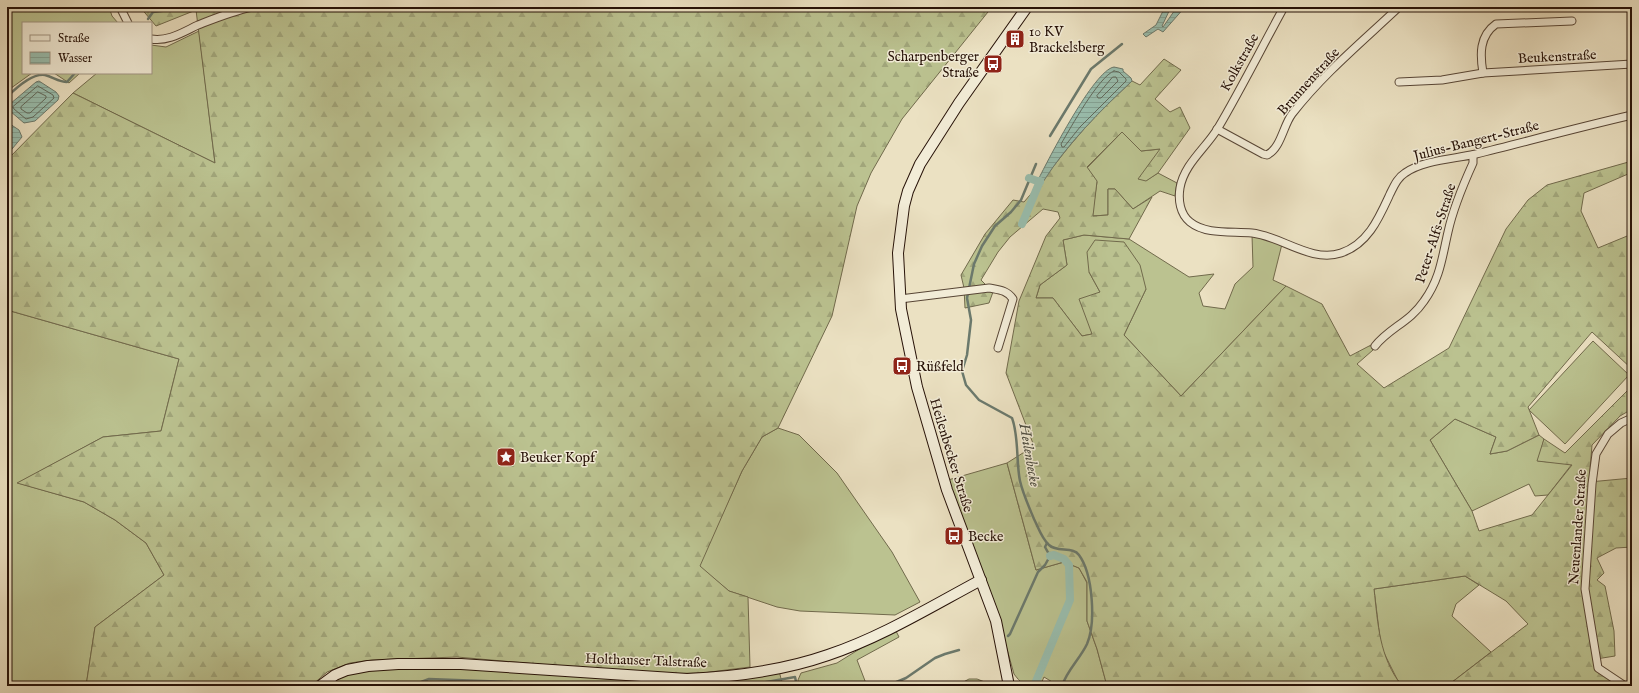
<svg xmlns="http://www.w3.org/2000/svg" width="1639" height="693" font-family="'IM FELL English',serif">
  <defs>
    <pattern id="forest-firs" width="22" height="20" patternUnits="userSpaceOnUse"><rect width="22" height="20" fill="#bbc290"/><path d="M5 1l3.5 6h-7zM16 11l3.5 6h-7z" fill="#a1a67b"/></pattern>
    <pattern id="water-rules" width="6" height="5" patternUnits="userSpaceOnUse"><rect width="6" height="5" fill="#99beae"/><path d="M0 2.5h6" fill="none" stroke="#84a294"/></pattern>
  </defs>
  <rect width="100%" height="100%" fill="#ebe1c2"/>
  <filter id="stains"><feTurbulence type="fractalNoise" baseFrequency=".005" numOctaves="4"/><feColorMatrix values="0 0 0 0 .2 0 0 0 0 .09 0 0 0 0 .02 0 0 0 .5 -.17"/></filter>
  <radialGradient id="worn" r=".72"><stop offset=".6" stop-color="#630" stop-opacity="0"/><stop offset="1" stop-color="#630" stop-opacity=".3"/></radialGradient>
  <g fill="#bbc290" stroke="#716a4c">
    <polygon points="7,7 109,7 112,16 118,23 23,23 23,73 32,73 7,91"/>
    <polygon points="199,31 215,163 73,93 97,73 151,73 151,45 166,47"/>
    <polygon points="54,73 80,73 69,83"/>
    <polygon points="1122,132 1141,151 1161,149 1147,180 1158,173 1177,183 1175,196 1160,191 1133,209 1115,189 1108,189 1108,215 1092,216 1097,182 1087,168"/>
    <polygon points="1084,235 1129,239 1189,277 1214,274 1199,293 1203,306 1225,309 1235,284 1253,267 1252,235 1282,244 1273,280 1286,286 1181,396 1124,335 1146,289 1089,272 1100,292 1092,334 1082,336 1053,298 1036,298 1040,285 1067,265 1063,240"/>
    <polygon points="7,310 179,359 161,431 103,437 18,483 84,502 115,520 146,543 164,575 95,627 86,686 7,686"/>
    <polygon points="1593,341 1629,375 1565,444 1529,410"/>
    <polygon points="1455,419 1496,437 1490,454 1507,451 1539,435 1544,439 1538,461 1572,464 1548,495 1535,496 1529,484 1472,511 1430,440"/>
    <polygon points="778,428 799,435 837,473 892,552 920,602 895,615 800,611 777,607 729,591 699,566 742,471 762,437"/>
    <path d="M1007 463 1036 570 1064 562 1079 568 1087 583V621L1097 649 1107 686H1059L1044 677 1040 686C1026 686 1023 686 1014 674L996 610 948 480Z"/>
    <polygon points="1465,576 1479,585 1456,604 1452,616 1491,652 1447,686 1402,686 1397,679 1381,647 1374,589"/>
    <polygon points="896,631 899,637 857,660 867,686 799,686 798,680 801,673 837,663 866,645"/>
    <polygon points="441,667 674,682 779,671 783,686 327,686 336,679 361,670"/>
    <polygon points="969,679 977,679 995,686 956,686"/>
  </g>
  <g fill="url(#forest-firs)" stroke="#716a4c">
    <polygon points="140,7 992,7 902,119 871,173 857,206 832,316 778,428 762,437 742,471 700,566 729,591 748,597 750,667 702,673 650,674 457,657 372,660 350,663 327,672 311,686 86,686 95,627 164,575 146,543 115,520 84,502 17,483 103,437 161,431 179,359 7,310 7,160 73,93 215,163 196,10 156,26"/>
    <path d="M1164 59 1181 70 1155 99 1170 112 1180 107 1190 128 1158 173 1146 181 1138 179 1160 149 1141 151 1122 132 1087 167 1097 181 1093 216 1108 215V189H1115L1133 209 1152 197 1129 239 1084 235 1063 240 1067 265 1040 285 1036 298H1053L1082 336 1092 334 1079 299 1100 292 1089 272 1087 252 1095 240 1124 242 1140 265 1146 289 1124 335 1181 396 1286 286 1322 304 1350 356 1371 345 1373 350 1357 364 1384 388 1449 348 1506 229 1528 200 1547 185 1632 161V168L1628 174 1584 193 1581 211 1598 248 1632 234V369L1592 332 1528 407 1539 435 1507 451 1490 454 1496 437 1455 419 1430 440 1472 511 1479 531 1532 515 1572 465 1537 461 1544 439 1565 453 1632 386V409L1620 416 1592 445 1589 482 1632 478V547L1616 548 1597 558 1604 573 1597 580 1605 586 1614 631 1615 656 1596 659 1597 668 1622 686H1447L1528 624 1506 601 1465 576 1374 589C1378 624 1379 657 1402 686H1107L1097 649 1087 621V582L1079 568 1064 562 1036 570 1007 463 1034 446 1006 373 1019 301 1046 236 1060 218 1058 212 1043 209 1010 237 998 252 981 280 993 292 989 303 965 308 964 288 961 275 985 234 1013 200 1024 202C1045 179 1063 152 1084 129 1099 112 1115 97 1132 81L1140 85Z"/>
  </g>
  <g fill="url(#water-rules)" stroke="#6b796c">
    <polygon points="1165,7 1171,7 1162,26 1163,27 1177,7 1185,7 1163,32 1158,29 1146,37 1143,34 1156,25"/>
    <path d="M1114 67 1123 69V71L1131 78 1132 81C1099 112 1067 144 1043 182L1038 180C1048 160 1094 70 1114 67Z"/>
    <polygon points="39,81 56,92 59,96 58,100 35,121 24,123 10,111 10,104 36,82"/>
    <polygon points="7,122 19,130 22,137 7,155"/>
  </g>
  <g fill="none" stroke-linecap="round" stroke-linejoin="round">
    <g stroke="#60685b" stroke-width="1">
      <path d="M1114 71 1119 72 1126 79V81L1080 127 1064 147H1062L1061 144C1070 129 1099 76 1114 71Z"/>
      <polygon points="1113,77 1116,77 1118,81 1101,98 1098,98 1097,96"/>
      <polygon points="38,86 53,95 54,98 33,117 26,119 14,109 13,107"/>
      <polygon points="38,92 46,96 46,98 30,113 27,113 21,109 21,107"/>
    </g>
    <g stroke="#6b796c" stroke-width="2.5">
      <polyline points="148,19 153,12 169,10 176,7"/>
      <path d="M7 97C16 88 32 73 45 75 53 77 59 82 67 82L75 73"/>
      <polyline points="1050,136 1091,69 1122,44"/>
      <path d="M1036 164 1021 200 1011 212 995 226 982 246 974 264 967 298 971 320 967 355 962 371 966 385 979 400 1012 418C1019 436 1016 462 1020 481 1023 494 1029 507 1034 519 1038 527 1042 539 1049 545 1057 553 1073 546 1079 555 1093 574 1096 623 1087 644 1080 659 1067 670 1062 686"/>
      <polyline points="1008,636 1010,634 1038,572 1045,565 1050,556 1045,547 1047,543"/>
      <polyline points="352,686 362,683 421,682 429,679 512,682 527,686"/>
      <polyline points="744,686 795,677 797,686"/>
      <polyline points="887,686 906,678 935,658 945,654 959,650"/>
    </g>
    <g stroke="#99beae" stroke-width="8">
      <polyline points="1029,178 1040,182"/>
      <polyline points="1022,224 1040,181"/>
      <polyline points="1034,686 1070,600 1069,565 1064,559 1054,555 1050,556"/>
    </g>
    <defs>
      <g id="street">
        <polyline points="120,7 128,23"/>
        <path d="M1284 7C1262 47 1241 89 1218 128 1206 148 1184 164 1180 188 1178 200 1180 214 1190 222 1206 235 1232 231 1252 233 1281 236 1311 263 1341 253 1368 244 1379 218 1390 194 1394 186 1397 178 1405 173 1423 160 1454 159 1476 154 1528 141 1580 127 1632 115"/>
        <path d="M151 39C168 42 183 32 198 25 216 18 233 11 252 7"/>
        <path d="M1483 73C1480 55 1479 36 1496 24L1572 21"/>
        <polyline points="1399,82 1442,80 1483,73 1632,64"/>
        <path d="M1217 129 1263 154 1267 155C1281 148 1283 126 1292 114 1323 74 1363 41 1399 7"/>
        <path d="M900 299 989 288C999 290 1007 290 1013 299L998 348"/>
        <path d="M1375 346C1389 328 1410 322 1424 301 1440 279 1442 258 1448 232 1453 209 1463 185 1473 163V155"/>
        <polyline points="1625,686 1598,668 1585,589 1592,484 1596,454 1608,434 1621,423 1632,418"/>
      </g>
      <g id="secondary">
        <path d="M320 686 335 675 347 670 368 666 398 664H461L687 679C732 677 785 670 828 655 882 637 932 606 981 580"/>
        <polyline points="1009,686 996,621 947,490 917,387 901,309 898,253 904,206 908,191 920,164 959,103 1027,7"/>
      </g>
    </defs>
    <use href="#street" stroke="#584636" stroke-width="9"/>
    <use href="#secondary" stroke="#271208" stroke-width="12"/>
    <use href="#street" stroke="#f2ecd7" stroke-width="7"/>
    <use href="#secondary" stroke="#f2ecd7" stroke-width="10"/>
  </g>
  <defs>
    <symbol id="building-square" viewBox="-11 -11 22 22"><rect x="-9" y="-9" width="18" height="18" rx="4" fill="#8f2418" stroke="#f2ecd7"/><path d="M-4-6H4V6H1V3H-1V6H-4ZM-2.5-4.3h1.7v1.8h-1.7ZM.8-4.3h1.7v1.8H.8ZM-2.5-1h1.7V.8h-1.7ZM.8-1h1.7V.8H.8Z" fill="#fff"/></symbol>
    <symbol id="bus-square" viewBox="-11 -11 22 22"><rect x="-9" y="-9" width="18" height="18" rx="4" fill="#8f2418" stroke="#f2ecd7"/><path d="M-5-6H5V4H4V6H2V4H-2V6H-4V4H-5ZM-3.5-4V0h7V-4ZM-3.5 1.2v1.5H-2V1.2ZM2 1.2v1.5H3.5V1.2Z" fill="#fff"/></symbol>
    <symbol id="sight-square" viewBox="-11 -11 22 22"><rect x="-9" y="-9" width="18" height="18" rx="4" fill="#8f2418" stroke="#f2ecd7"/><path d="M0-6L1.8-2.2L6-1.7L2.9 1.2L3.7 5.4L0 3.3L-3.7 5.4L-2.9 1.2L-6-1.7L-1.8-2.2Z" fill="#fff"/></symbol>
  </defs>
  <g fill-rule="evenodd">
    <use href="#building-square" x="1004" y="28" width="22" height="22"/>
    <use href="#bus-square" x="982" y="53" width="22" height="22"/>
    <use href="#bus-square" x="891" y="355" width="22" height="22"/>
    <use href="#sight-square" x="495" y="446" width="22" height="22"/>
    <use href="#bus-square" x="943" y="525" width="22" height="22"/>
  </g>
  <g text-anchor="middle" stroke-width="3" stroke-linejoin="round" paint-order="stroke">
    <g font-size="14" fill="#271208" stroke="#f2ecd7" text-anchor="start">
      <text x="1029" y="36">10 KV<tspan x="1029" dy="16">Brackelsberg</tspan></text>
      <text x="979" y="61" text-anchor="end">Scharpenberger<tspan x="979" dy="16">Straße</tspan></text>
      <text x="916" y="371">Rüßfeld</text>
      <text x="520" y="462">Beuker Kopf</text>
      <text x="968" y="541">Becke</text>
    </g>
    <g font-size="14" fill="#271208" stroke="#f2ecd7">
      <text transform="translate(1557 56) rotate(-3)" y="5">Beukenstraße</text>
      <text transform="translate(1239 62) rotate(-61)" y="5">Kolkstraße</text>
      <text transform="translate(1308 81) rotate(-48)" y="5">Brunnenstraße</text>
      <text transform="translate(1476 140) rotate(-14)" y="5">Julius-Bangert-Straße</text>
      <text transform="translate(1435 233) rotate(-72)" y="5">Peter-Alfs-Straße</text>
      <text transform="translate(952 455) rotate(73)" y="5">Heilenbecker Straße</text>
      <text transform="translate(1577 527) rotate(-86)" y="5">Neuenlander Straße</text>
      <text transform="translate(646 660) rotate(2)" y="5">Holthauser Talstraße</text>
    </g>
    <g font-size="15" font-style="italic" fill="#4f4e42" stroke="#f2ecd7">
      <text transform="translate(1030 455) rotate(80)" y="5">Heilenbecke</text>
    </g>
  </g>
  <rect width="1639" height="693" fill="none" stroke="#ebe1c2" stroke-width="24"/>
  <rect x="8" y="8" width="1623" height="677" fill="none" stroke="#271208" stroke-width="2"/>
  <rect x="12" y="12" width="1615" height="669" fill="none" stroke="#271208"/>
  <rect x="22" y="22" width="130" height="52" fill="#f2ecd7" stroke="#a19584"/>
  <rect x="30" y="35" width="20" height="6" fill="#f2ecd7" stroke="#a19584"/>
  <text x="58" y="42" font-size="12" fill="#271208">Straße</text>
  <rect x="30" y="52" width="20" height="12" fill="url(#water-rules)" stroke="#a19584"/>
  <text x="58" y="62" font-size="12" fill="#271208">Wasser</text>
  <rect width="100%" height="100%" filter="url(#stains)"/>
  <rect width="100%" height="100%" fill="url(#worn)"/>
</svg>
